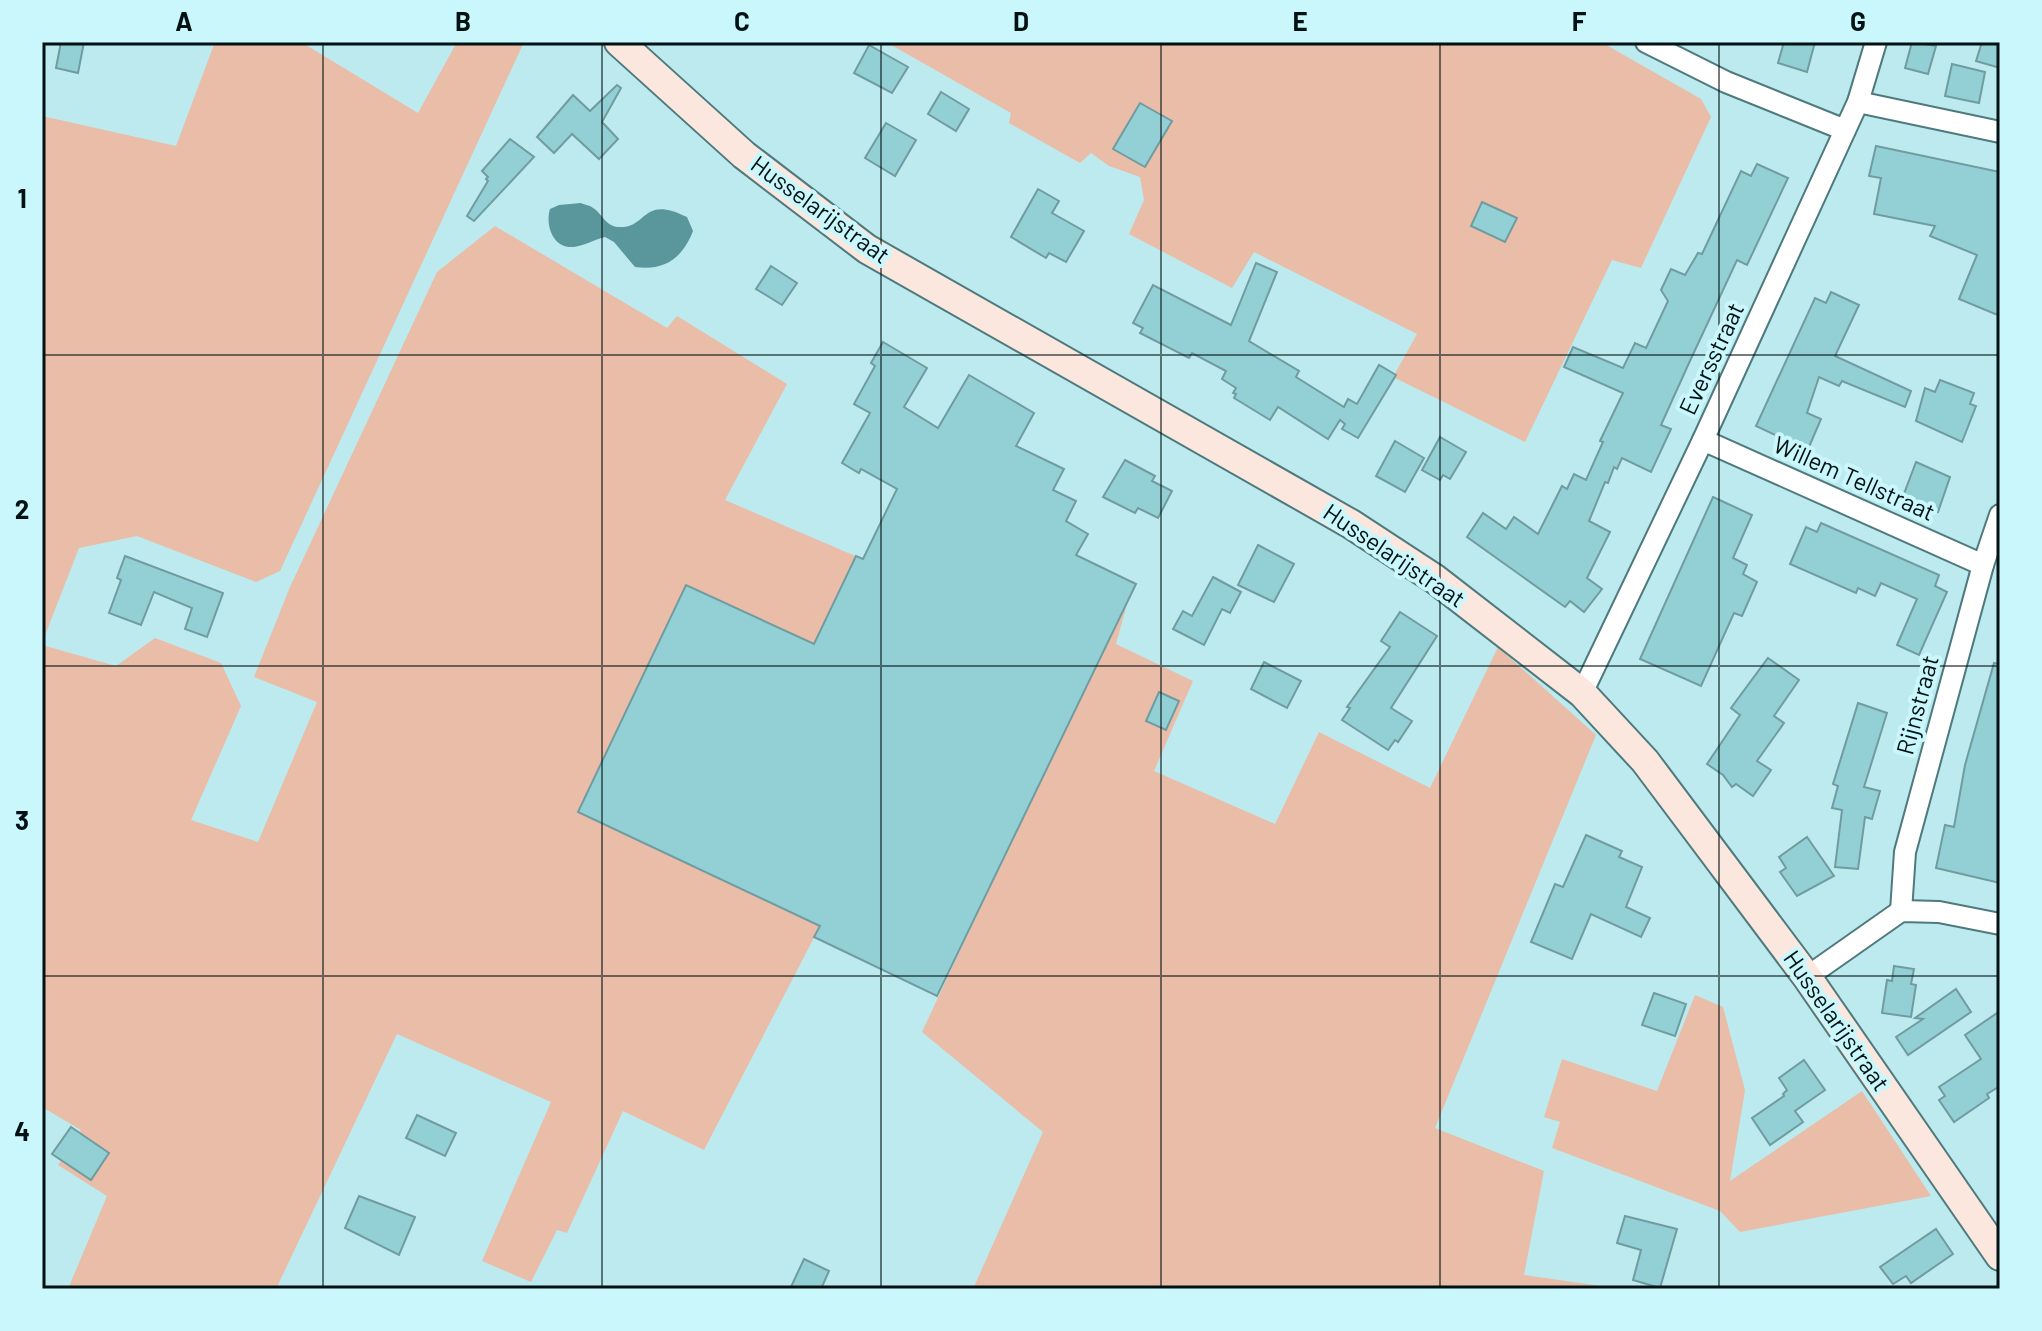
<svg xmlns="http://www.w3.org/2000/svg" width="2042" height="1331" font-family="Barlow,sans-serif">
  <rect width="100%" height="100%" fill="#bceaee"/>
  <g fill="#e9bda8">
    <polygon points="215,42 301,42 418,113 457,42 524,42 280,571 256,582 137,536 79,548 42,643 42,116 176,146"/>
    <polygon points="886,42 1601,42 1701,99 1711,117 1641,268 1612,260 1525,442 1393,377 1417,334 1254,252 1232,288 1129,234 1144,200 1140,177 1109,166 1091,153 1080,163 1009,123 1011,113"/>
    <polygon points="495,226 667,328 677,316 787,384 725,500 860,558 814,644 686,585 579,812 820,926 704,1150 623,1111 567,1233 557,1230 531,1282 482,1261 551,1102 397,1034 276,1289 68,1289 107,1196 58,1165 81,1130 42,1107 42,645 116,666 155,638 221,663 241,706 191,820 258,842 317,702 254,677 290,587 437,272"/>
    <polygon points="1134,578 1116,644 1193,681 1154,771 1275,824 1319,732 1430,788 1498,647 1596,735 1435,1128 1544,1171 1524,1275 1622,1289 973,1289 1043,1132 922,1032"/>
    <polygon points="1695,995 1723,1007 1745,1090 1730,1181 1862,1091 1931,1196 1740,1232 1720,1211 1552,1148 1560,1122 1544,1117 1562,1059 1657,1091"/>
  </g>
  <path fill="#5a979d" d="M581 203C585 205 590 205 593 208 602 213 605 226 618 227 648 229 641 194 687 217L693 231C682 259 664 271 635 267L614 242 605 237C596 239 583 246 574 247 553 249 545 225 550 209L559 205Z"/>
  <g fill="#92d0d6" stroke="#709ca0" stroke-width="2">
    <polygon points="61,42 84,42 78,73 56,68"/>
    <polygon points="1784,42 1815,42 1807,72 1778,63"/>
    <polygon points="1912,42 1936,46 1928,74 1905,68"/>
    <polygon points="1982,42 2000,42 2000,68 1976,61"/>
    <polygon points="869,45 908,67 892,93 854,73"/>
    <polygon points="1952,64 1985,72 1979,103 1945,96"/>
    <polygon points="617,85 621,88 602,122 618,139 599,159 572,134 554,153 537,137 573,95 590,111"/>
    <polygon points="941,92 969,109 956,131 928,114"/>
    <polygon points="1140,103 1172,121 1145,167 1113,149"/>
    <polygon points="886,123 916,140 895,176 865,158"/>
    <polygon points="510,139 534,157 474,221 467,216 488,181 486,179 488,177 482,171"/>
    <polygon points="1876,146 2000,172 2000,316 1959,299 1977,255 1930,236 1935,226 1874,214 1881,178 1869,176"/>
    <polygon points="1757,164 1788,178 1747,265 1737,260 1689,363 1661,425 1671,429 1651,472 1622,458 1617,469 1614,467 1608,483 1605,482 1589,521 1610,532 1587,578 1602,589 1584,612 1570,601 1565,607 1467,537 1483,513 1506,529 1514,517 1538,534 1562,486 1567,489 1574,474 1586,480 1603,442 1600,441 1623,393 1564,367 1573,347 1623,368 1635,343 1646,348 1668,301 1661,290 1671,269 1685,275 1698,253 1702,254 1741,171 1751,176"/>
    <polygon points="1038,189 1059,201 1052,213 1084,231 1066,262 1049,253 1046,258 1011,237"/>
    <polygon points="1482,202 1517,218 1505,242 1471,226"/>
    <polygon points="1256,263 1277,272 1249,341 1299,371 1296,377 1344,407 1348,399 1357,404 1379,365 1396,375 1358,438 1342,429 1345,424 1340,420 1328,439 1278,407 1270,420 1234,398 1236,394 1233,393 1236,388 1222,379 1226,371 1192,353 1189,358 1140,333 1143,328 1133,323 1153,285 1231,325"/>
    <polygon points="771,266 797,283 782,305 756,289"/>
    <polygon points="1831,292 1859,305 1835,356 1911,391 1905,407 1842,381 1839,386 1819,377 1807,413 1821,419 1803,461 1783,451 1788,441 1756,426 1815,298 1826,303"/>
    <polygon points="883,342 927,368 904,407 938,428 969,375 1034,413 1016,446 1064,469 1053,490 1076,501 1066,521 1088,534 1076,555 1136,584 937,996 814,937 820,926 578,812 686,585 814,644 856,556 863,559 897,489 861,469 859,473 842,463 870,413 854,404 875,366 871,363"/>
    <polygon points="1940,380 1974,393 1970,404 1976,406 1962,442 1916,421 1925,388 1935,392"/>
    <polygon points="1440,437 1466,452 1450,479 1443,475 1440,480 1422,470"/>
    <polygon points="1395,441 1424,458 1405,492 1376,476"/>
    <polygon points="1125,460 1155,476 1152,481 1172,491 1158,518 1138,508 1135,513 1103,497"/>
    <polygon points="1916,462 1950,477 1938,512 1902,499"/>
    <polygon points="1713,497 1752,515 1733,558 1747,565 1743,574 1757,582 1742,616 1734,613 1701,686 1640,659"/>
    <polygon points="1821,523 1939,575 1935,586 1947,592 1919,655 1897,645 1917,599 1881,583 1875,596 1858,588 1856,593 1790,564 1806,527 1817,532"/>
    <polygon points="1258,545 1294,564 1274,602 1238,585"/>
    <polygon points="125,556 223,593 207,637 185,629 192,608 154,592 141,625 109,613 121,580 117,578"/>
    <polygon points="1213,577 1241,592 1230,613 1222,609 1204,645 1173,629 1183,611 1192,616"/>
    <polygon points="1400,612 1437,636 1391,708 1412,721 1398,742 1395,740 1388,750 1342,720 1350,708 1347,707 1390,647 1381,641"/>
    <polygon points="1768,658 1799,680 1774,716 1784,723 1757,761 1771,770 1753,796 1736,784 1732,787 1723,775 1707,764 1740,715 1731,708"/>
    <polygon points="1264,662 1301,681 1287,708 1251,689"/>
    <polygon points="1994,663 2000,664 2000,883 1936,868 1945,825 1954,827 1965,765"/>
    <polygon points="1159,692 1179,701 1166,730 1146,721"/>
    <polygon points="1858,703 1887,713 1864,787 1880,791 1872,819 1865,817 1858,869 1835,867 1842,810 1832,808 1838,786 1833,784"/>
    <polygon points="1586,835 1622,851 1619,857 1642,867 1626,907 1650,918 1641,937 1591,914 1572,959 1531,942 1555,884 1563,887"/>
    <polygon points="1807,837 1834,876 1797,896 1780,872 1786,868 1779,857"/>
    <polygon points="1894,966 1914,969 1911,984 1916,985 1911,1017 1882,1013 1887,980 1892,981"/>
    <polygon points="1956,989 1971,1012 1908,1055 1896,1037 1923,1019 1915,1018"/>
    <polygon points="1654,993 1686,1004 1675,1036 1642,1025"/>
    <polygon points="2000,1011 2000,1086 1987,1094 1989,1098 1954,1122 1939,1100 1945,1096 1939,1087 1981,1059 1965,1035"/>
    <polygon points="1804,1060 1825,1090 1795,1111 1803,1122 1770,1145 1752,1118 1784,1096 1783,1094 1787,1090 1779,1078"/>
    <polygon points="417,1115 456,1133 445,1156 406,1138"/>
    <polygon points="71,1127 109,1153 91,1180 52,1154"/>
    <polygon points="359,1196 415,1217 399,1255 345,1228"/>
    <polygon points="1625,1216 1677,1229 1660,1288 1633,1280 1641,1250 1617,1243"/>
    <polygon points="1936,1229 1953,1254 1911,1283 1906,1276 1893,1284 1880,1267"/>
    <polygon points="804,1259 829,1271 821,1289 790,1289"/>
  </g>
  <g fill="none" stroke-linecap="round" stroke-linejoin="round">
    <defs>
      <g id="street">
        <polyline points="1646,42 1726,82 1845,130"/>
        <polyline points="1858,102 2000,132"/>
        <polyline points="1703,440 1983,565"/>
        <polyline points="1582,693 1703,440 1858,102 1876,42"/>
        <polyline points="1901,911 1905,852 1983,565 2000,515"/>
        <polyline points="1807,977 1901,911 1939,912 2000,924"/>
      </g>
      <polyline id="secondary" points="619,42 744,155 867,249 1351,524 1435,579 1582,693 1645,761 1807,977 2000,1256"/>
    </defs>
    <use href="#street" stroke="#4e797d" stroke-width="24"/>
    <use href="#secondary" stroke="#4e797d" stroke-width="32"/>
    <use href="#street" stroke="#fff" stroke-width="20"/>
    <use href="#secondary" stroke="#fbe7dd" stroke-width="28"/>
  </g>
  <path fill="none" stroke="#021113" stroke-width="2" stroke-opacity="0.55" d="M323 42V1289M602 42V1289M881 42V1289M1161 42V1289M1440 42V1289M1719 42V1289M42 355H2000M42 666H2000M42 976H2000"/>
  <g text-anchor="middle" stroke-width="8" stroke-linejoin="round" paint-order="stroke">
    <g font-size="24" fill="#021113" stroke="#c9f7fc">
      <text transform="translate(820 210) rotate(36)" y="8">Husselarijstraat</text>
      <text transform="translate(1712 359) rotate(-65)" y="8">Eversstraat</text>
      <text transform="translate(1854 479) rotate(24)" y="8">Willem Tellstraat</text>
      <text transform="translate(1394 556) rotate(34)" y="8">Husselarijstraat</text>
      <text transform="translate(1918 705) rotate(-75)" y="8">Rijnstraat</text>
      <text transform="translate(1836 1021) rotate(55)" y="8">Husselarijstraat</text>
    </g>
  </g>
  <rect width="2042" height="1331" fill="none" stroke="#c9f7fc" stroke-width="88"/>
  <rect x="44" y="44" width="1954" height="1243" fill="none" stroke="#021113" stroke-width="3"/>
  <g font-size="26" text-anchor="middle" font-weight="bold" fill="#021113">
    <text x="184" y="31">A</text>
    <text x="463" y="31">B</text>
    <text x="742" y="31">C</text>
    <text x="1021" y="31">D</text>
    <text x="1300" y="31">E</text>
    <text x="1579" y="31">F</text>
    <text x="1858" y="31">G</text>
    <text x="22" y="208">1</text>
    <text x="22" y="519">2</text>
    <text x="22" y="830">3</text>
    <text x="22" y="1141">4</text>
  </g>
</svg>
